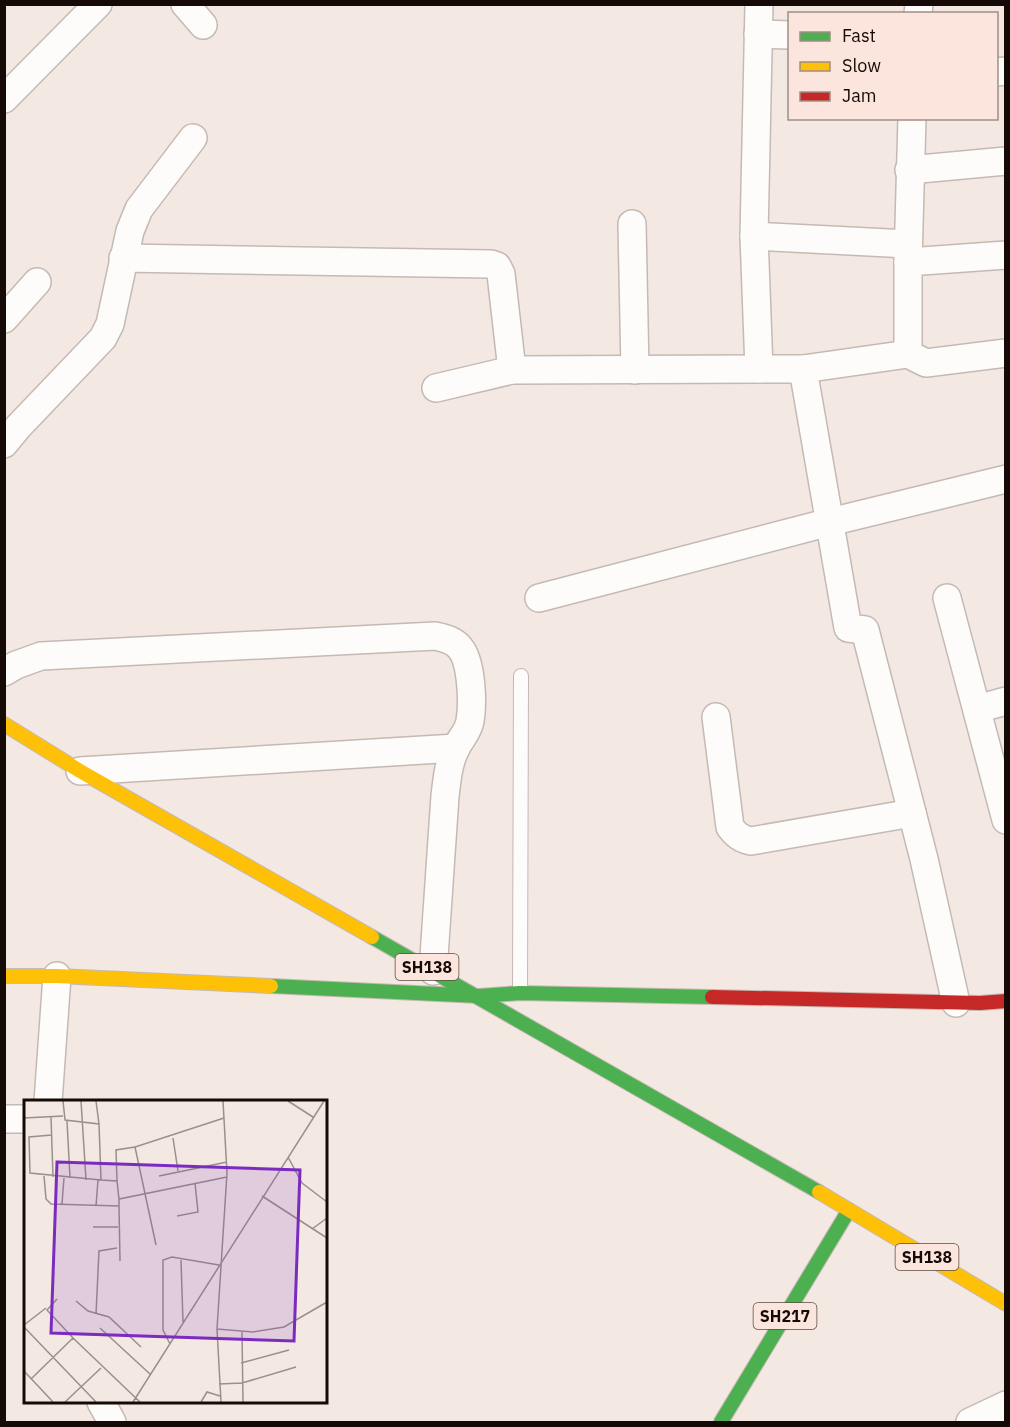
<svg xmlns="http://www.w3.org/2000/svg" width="1010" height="1427" font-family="'IBM Plex Sans',sans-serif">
  <rect width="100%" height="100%" fill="#f4e8e3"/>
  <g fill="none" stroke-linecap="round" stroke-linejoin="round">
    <defs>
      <polyline id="lane" points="520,993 521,676"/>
      <g id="street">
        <polyline points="185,4 203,25"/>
        <polyline points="759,4 754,236 759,369 803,369"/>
        <polyline points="918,14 919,4"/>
        <polyline points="758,34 790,35"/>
        <polyline points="996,72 1006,71"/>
        <polyline points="4,99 98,4"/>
        <polyline points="909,170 1006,161"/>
        <polyline points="632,224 635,370"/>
        <polyline points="754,236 908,244"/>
        <polyline points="123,258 491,264 497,266 501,274 512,370"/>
        <polyline points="908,261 912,118"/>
        <polyline points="4,319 37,282"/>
        <polyline points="908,354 926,363 1006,353"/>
        <polyline points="436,388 512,370 759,369"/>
        <polyline points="4,444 18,427 103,338 110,324 130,231 139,209 193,138"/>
        <polyline points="539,598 830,522 1006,479"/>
        <polyline points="947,598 1006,820"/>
        <path d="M4 672 16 665 41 656 435 636C444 638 454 640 460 648 472 662 473 704 470 721 468 733 459 740 455 750 448 765 447 780 445 796L433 971"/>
        <polyline points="977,709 1006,701"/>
        <path d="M716 717 730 827C736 835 741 839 751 841L912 813"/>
        <polyline points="80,771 456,748"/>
        <polyline points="956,1003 924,859 865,630 848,628 803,369 908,354 908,262 1006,255"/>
        <polyline points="48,1102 57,976"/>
        <polyline points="4,1119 26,1119"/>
        <polyline points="101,1402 112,1422"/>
        <polyline points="970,1422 1006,1405"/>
      </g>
      <g id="fast">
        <polyline points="372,937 819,1192"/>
        <polyline points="271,986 479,996 520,993 712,997"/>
        <polyline points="721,1422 849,1210"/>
      </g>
      <g id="slow">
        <polyline points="4,724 80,771 372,937"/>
        <polyline points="4,976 57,976 271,986"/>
        <polyline points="819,1192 1006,1304"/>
      </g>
      <polyline id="jam" points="712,997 980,1003 1006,1001"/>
    </defs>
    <use href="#lane" stroke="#c5b9b4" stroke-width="16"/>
    <use href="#street" stroke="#c5b9b4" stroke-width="30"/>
    <use href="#fast" stroke="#c5b9b4" stroke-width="16"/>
    <use href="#slow" stroke="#c5b9b4" stroke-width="16"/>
    <use href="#jam" stroke="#c5b9b4" stroke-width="16"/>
    <use href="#lane" stroke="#fdfcfb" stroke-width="14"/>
    <use href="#street" stroke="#fdfcfb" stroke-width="27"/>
    <use href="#fast" stroke="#4caf50" stroke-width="14"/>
    <use href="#slow" stroke="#ffc107" stroke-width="14"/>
    <use href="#jam" stroke="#c62828" stroke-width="14"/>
  </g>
  <g text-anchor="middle" stroke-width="4.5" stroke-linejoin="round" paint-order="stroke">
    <g fill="#fbe5dc" stroke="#5b4c46" stroke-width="1.5">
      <rect x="395.5" y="954" width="63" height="26" rx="4.5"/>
      <rect x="895.5" y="1244" width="63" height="26" rx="4.5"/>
      <rect x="753.5" y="1303" width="63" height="26" rx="4.5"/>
    </g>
    <g font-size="16" font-weight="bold" fill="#160a06">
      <text x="427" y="973">SH138</text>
      <text x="927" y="1263">SH138</text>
      <text x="785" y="1322">SH217</text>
    </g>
  </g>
  <g transform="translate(24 1100)">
    <rect width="303" height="303" fill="#f4e8e3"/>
    <path fill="none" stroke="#9b8f8b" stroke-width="1.5" d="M39 1 41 20 75 24 77 80 93 81 95 99 203 77M57 1 62 80M72 1 75 24M264 1 289 17M27 17 29 77M0 18 39 16M43 21 46 78M28 35 5 37 6 73 77 80M149 38 154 71M264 57 278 83 303 102M20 76 22 99 27 104 95 106V99M135 76 203 62M93 81 92 50 111 47M238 96 303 138M38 104 40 78M72 106 74 80M95 106 96 161M153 116 174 112 171 83M69 127H94M288 129 303 118M132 145 111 47 200 18M157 160 159 222M33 199 23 210 49 238M52 201 64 211 85 217 117 247M72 214 75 151 93 148M0 225 22 208M0 227 72 302M76 228 126 274M193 229 229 232 260 227 303 202M218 232 219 302M146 244 139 230V160L148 157 195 165M217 263 265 250M0 271 29 302M7 279 49 238 116 302M195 284 218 283 272 267M41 302 77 268M109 302 300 1M177 302 183 292 196 296M197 302 193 229 203 73 199 1"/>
    <path fill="#7b2cbf" fill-opacity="0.15" stroke="#7b2cbf" stroke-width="3" d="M33 62 276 70 270 241 27 233Z"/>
    <rect width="303" height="303" fill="none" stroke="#160a06" stroke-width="3"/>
  </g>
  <rect width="1010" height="1427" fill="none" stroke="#160a06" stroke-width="12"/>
  <rect x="788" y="12" width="210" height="108" fill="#fbe5dc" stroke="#9f8d86" stroke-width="1.5"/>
  <rect x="800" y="32" width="30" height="9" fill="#4caf50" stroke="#9f8d86" stroke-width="1.5"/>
  <text x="842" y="42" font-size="18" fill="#160a06">Fast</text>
  <rect x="800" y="62" width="30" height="9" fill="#ffc107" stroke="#9f8d86" stroke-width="1.5"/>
  <text x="842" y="72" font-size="18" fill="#160a06">Slow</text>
  <rect x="800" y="92" width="30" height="9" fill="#c62828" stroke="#9f8d86" stroke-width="1.5"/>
  <text x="842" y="102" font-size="18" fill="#160a06">Jam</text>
</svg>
